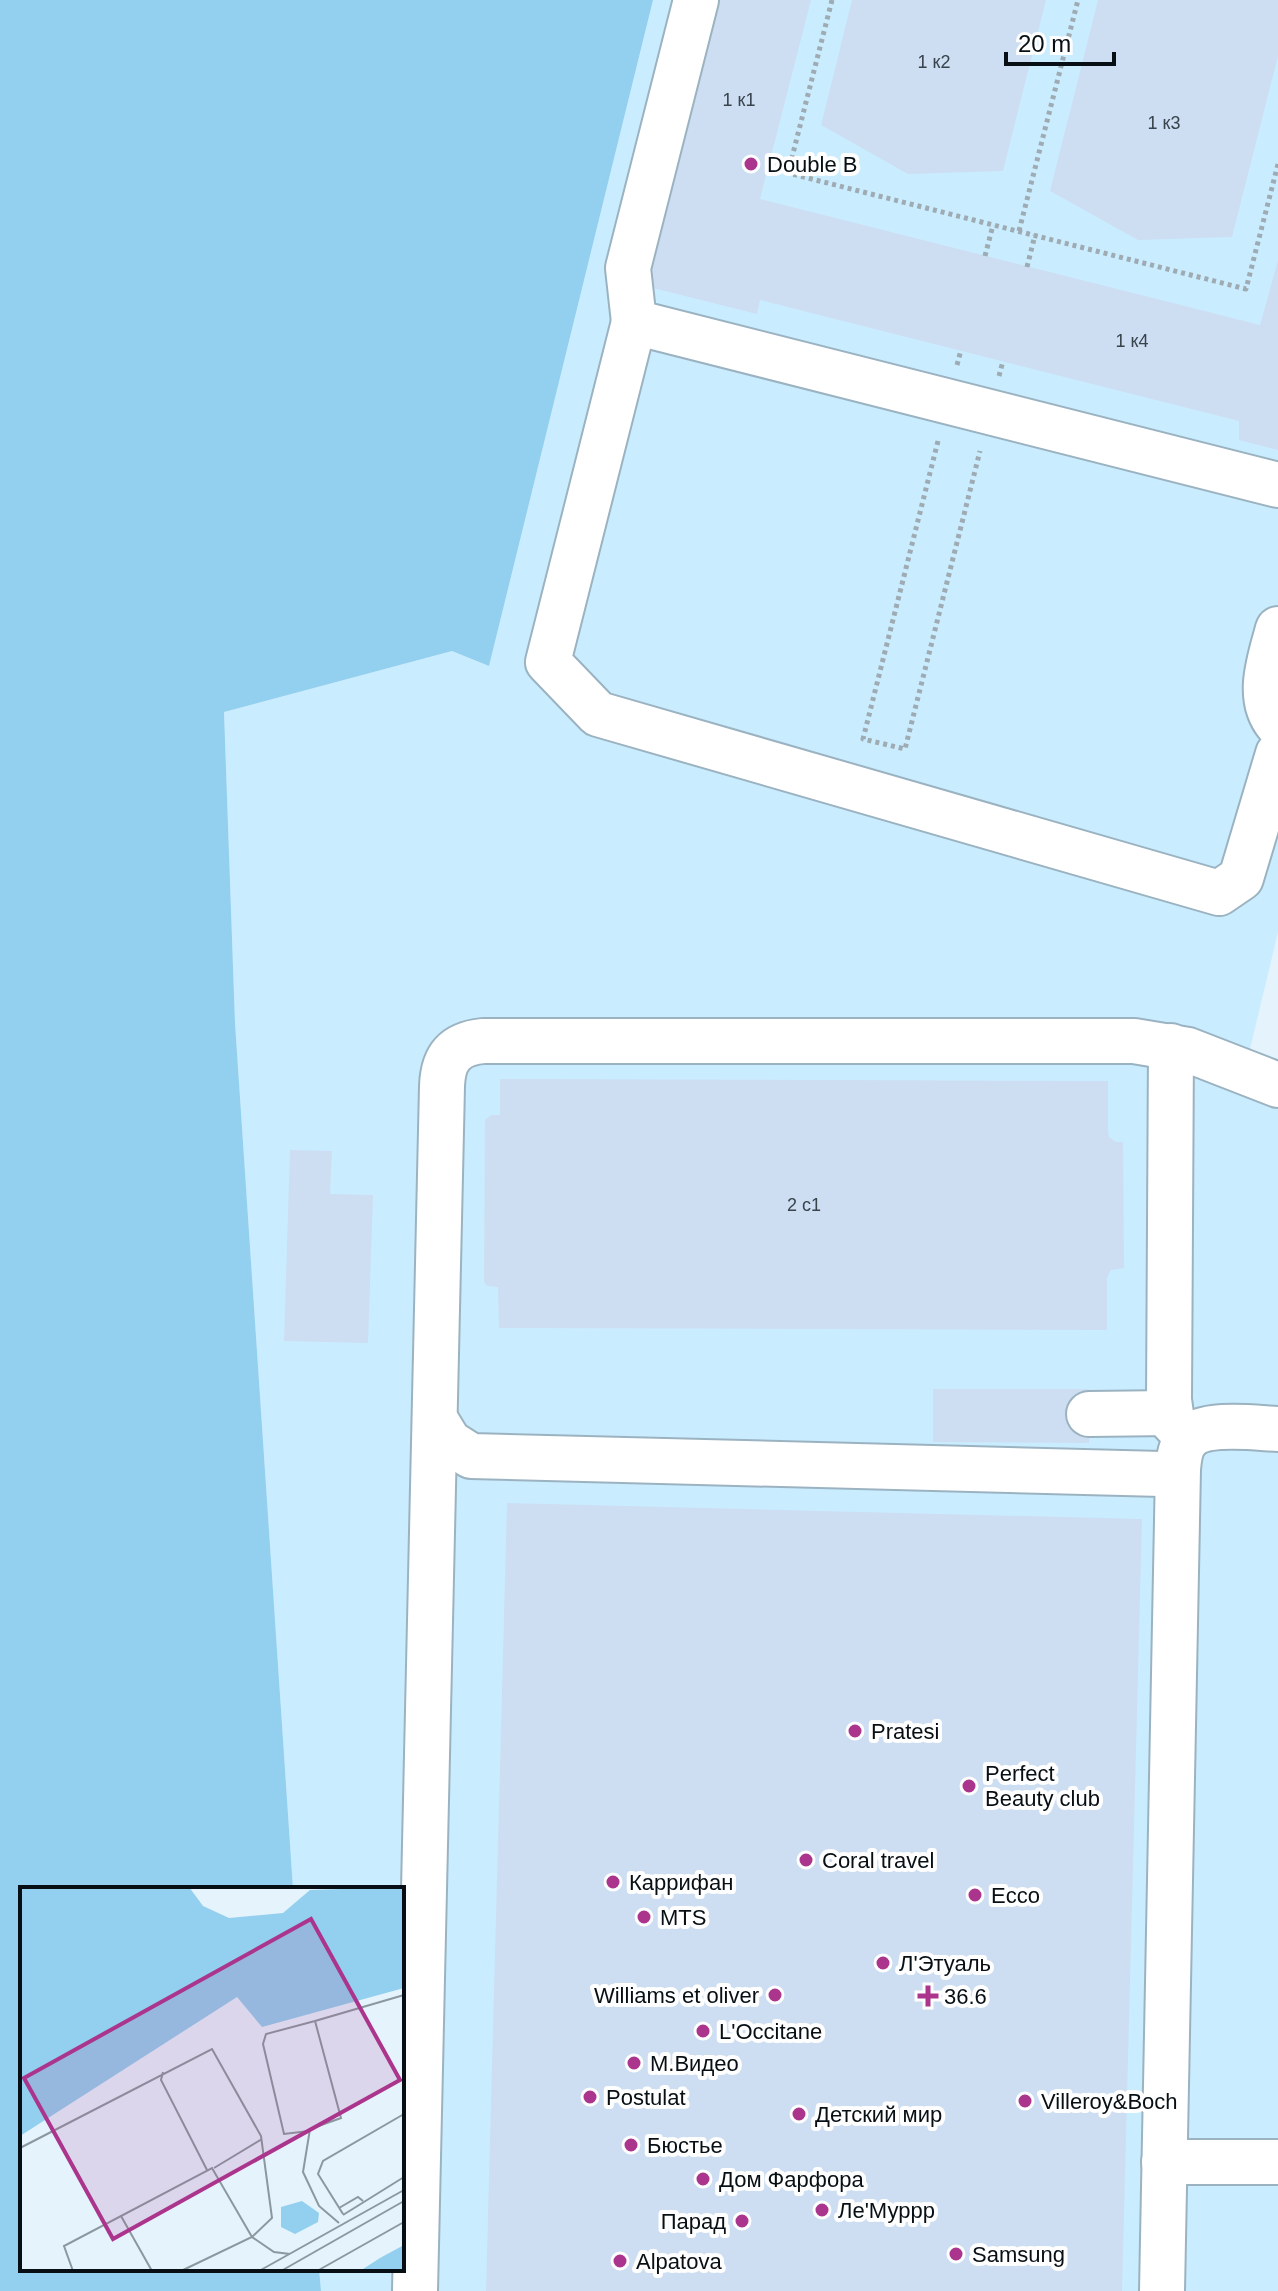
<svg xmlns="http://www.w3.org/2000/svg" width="1278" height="2291" font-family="Helvetica,sans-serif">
  <rect width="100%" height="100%" fill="#e4f3fc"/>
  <polygon fill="#caecff" points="653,0 1278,0 1278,932 1250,1049 1278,1059 1278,2291 321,2291 319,2269 402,2269 402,1889 293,1889 235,1023 224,712 452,651 489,666"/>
  <polygon fill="#93cfee" points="0,0 653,0 489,666 452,651 224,712 235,1023 293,1889 22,1889 22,2269 319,2269 321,2291 0,2291"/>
  <g fill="#cddef2">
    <polygon points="718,0 811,0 760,199 1260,325 1278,260 1278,450 1239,440 1239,421 760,300 757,314 645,286"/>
    <polygon points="852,0 1046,0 1003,171 908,174 821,125"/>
    <polygon points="1098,0 1278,0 1278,56 1232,237 1138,240 1050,191"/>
    <polygon points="500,1079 1108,1081 1108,1131 1109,1137 1116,1142 1123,1142 1124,1268 1111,1270 1107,1278 1107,1330 499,1328 498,1287 487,1286 484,1282 485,1120 491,1115 500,1115"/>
    <polygon points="290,1150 332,1151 330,1194 373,1195 368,1343 284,1341"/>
    <polygon points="933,1389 1089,1389 1089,1443 933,1442"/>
    <polygon points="507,1503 1142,1519 1122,2291 486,2291"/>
  </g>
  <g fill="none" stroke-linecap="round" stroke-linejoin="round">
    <defs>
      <g id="minor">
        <polyline points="696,0 628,268 634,322 1278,485"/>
        <polyline points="634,322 548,662 598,714 1219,893 1241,878 1278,754"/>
        <path d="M1278 629C1270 659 1255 698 1278 725"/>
        <polyline points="1171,1046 1169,1400 1172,1421 1188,1438"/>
        <polyline points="1089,1414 1170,1413"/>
        <polyline points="435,1419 449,1442 471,1456 1162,1474 1170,1477 1177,1487"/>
        <polyline points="1164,2162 1278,2162"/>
        <path d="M415 2291 442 1086C443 1058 454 1044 483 1041H1134L1188 1050 1278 1085"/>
        <path d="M1162 2291 1178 1469C1179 1458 1180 1446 1188 1438 1205 1421 1255 1428 1278 1429"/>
      </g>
    </defs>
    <use href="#minor" stroke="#9bb3c1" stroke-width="48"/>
    <g stroke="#9eabb2" stroke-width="5" stroke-dasharray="4 4" stroke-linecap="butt">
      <polyline points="832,0 788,173 1246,289 1278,164"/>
      <polyline points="1019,231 1078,0"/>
      <polyline points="985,256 993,225"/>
      <polyline points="1027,267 1035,235"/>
      <polyline points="957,365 961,350"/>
      <polyline points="999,376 1003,361"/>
      <polyline points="938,441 863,739 905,749 980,451"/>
    </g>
    <use href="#minor" stroke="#fff" stroke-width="44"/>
  </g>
  <g fill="#ab348c" stroke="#fefefe" stroke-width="3">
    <circle cx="751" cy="164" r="8"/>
    <circle cx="855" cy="1731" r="8"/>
    <circle cx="969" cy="1786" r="8"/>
    <circle cx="806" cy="1860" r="8"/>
    <circle cx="613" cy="1882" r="8"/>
    <circle cx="975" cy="1895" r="8"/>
    <circle cx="644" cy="1917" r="8"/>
    <circle cx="883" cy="1963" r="8"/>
    <circle cx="775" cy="1995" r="8"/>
    <path d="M924 1984h8v8h8v8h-8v8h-8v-8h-8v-8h8z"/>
    <circle cx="703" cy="2031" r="8"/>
    <circle cx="634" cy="2063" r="8"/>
    <circle cx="590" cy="2097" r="8"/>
    <circle cx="1025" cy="2101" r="8"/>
    <circle cx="799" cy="2114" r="8"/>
    <circle cx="631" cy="2145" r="8"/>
    <circle cx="703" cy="2179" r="8"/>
    <circle cx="822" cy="2210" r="8"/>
    <circle cx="742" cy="2221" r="8"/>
    <circle cx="956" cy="2254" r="8"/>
    <circle cx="620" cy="2261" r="8"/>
  </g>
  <g text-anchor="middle" stroke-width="8" stroke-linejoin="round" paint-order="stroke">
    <g font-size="18" fill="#38434c">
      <text x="934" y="68">1 к2</text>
      <text x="739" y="106">1 к1</text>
      <text x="1164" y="129">1 к3</text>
      <text x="1132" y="347">1 к4</text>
      <text x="804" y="1211">2 с1</text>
    </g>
    <g font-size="22" fill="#070f14" stroke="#fefefe" text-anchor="start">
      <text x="767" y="172">Double B</text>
      <text x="871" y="1739">Pratesi</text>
      <text x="985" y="1781">Perfect<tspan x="985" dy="25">Beauty club</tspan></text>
      <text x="822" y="1868">Coral travel</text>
      <text x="629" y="1890">Каррифан</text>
      <text x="991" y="1903">Ecco</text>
      <text x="660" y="1925">MTS</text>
      <text x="899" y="1971">Л'Этуаль</text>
      <text x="759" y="2003" text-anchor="end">Williams et oliver</text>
      <text x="944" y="2004">36.6</text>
      <text x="719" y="2039">L'Occitane</text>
      <text x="650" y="2071">М.Видео</text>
      <text x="606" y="2105">Postulat</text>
      <text x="1041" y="2109">Villeroy&amp;Boch</text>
      <text x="815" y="2122">Детский мир</text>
      <text x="647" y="2153">Бюстье</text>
      <text x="719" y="2187">Дом Фарфора</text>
      <text x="838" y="2218">Ле'Муррр</text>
      <text x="726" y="2229" text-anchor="end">Парад</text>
      <text x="972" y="2262">Samsung</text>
      <text x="636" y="2269">Alpatova</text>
    </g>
  </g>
  <g transform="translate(20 1887)">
    <rect width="384" height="384" fill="#e4f3fc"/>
    <path d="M0 0H169L183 19 209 31 263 26 290 3 384 0V101L242 140 217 110 0 249ZM282 314 299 326 298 335 275 347 261 340V320ZM384 358V384H340L360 371Z" fill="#93cfee"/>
    <path fill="none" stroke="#8c989f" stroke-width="2" d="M143 185 141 193 187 283M289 244 264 247 243 157 246 147 295 134M0 261 192 162 241 249 252 331 232 350 161 384M194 281 242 252M319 321 338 310 343 314M323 327 298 287 303 274 384 227M323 328 384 290M101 329 132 384M319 336 299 319 283 285 290 242 321 231 295 134 384 108M53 384 44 359 192 281 232 350 254 365 270 367M239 384 384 303M261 384 384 314M297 384 384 335"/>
    <path fill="#ab348c" fill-opacity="0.15" stroke="#ab348c" stroke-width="4" d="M291 32 380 193 93 352 4 191Z"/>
    <rect width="384" height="384" fill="none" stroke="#070f14" stroke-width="4"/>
  </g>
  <path d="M1006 52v12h108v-12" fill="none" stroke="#070f14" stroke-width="4"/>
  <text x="1018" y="52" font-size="24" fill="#070f14" stroke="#fefefe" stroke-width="6" paint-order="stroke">20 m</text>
</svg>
